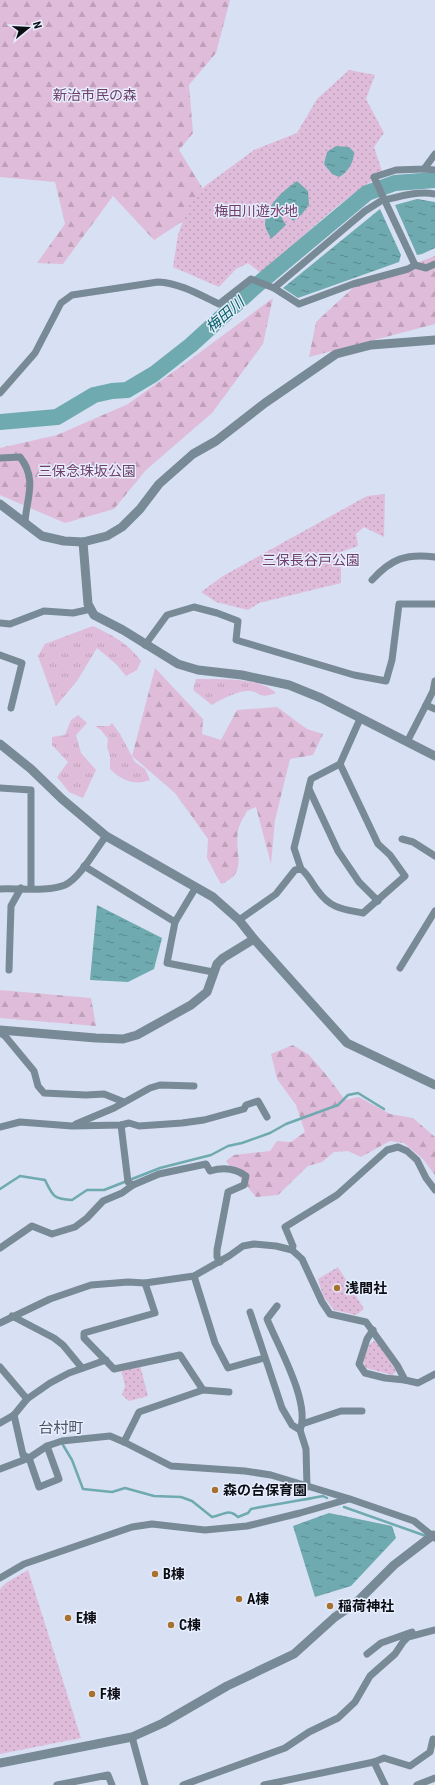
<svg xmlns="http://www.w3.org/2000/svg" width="435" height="1785" font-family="'Roboto Condensed','Noto Sans JP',sans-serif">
  <defs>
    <pattern id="grass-tufts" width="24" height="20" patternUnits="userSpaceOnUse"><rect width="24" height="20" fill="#dfbcd9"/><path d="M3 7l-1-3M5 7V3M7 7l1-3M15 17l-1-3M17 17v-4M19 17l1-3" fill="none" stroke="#bea0b9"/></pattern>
    <pattern id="forest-firs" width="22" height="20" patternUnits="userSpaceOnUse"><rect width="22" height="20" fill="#dfbcd9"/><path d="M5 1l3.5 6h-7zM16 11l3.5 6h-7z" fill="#bea0b9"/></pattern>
    <pattern id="park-dots" width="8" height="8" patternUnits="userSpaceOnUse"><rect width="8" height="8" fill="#dfbcd9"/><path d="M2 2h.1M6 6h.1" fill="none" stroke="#bea0b9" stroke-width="1.8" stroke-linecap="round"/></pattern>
    <pattern id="water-ripples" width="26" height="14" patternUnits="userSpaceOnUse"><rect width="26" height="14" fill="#6eaab0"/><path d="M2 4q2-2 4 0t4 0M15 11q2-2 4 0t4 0" fill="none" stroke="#59898e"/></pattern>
  </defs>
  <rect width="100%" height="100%" fill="#d8e0f4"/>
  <g fill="url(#grass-tufts)">
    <path d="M93 626C112 635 129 644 141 661L137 670 126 676 116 664 97 648 77 681 56 706 38 656 45 644Z"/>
    <path d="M196 679C218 679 260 677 276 693 258 700 261 691 248 691 238 691 221 699 212 705L193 690Z"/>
    <polygon points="78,715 87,723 76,735 81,753 96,770 83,798 69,792 57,777 68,762 52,745 52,737 65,735 71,720"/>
    <path d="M112 723 120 734 135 762 145 769 150 780C135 786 121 780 110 769V756L107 747 108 739 101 730 95 726H109Z"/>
  </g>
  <g fill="url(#forest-firs)">
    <polygon points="0,0 230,0 216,53 189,85 193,133 179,150 208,197 194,214 154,240 113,196 63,264 37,263 65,224 55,182 0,177"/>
    <polygon points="435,256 435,324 309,357 316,322 355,286"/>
    <polygon points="273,298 263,344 212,413 146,470 114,509 65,523 0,495 0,448 57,435 128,404 183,365"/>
    <path d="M155 668 203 719 202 734 221 740 237 710 277 707 307 729 323 734 313 755 290 759 275 820 271 864 256 807 247 811C244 817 239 824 238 831 234 853 249 873 221 884L207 858 208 839 175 793 132 756Z"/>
    <polygon points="0,990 91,998 96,1026 0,1018"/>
    <polygon points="293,1045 309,1055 328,1077 345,1100 359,1097 390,1114 413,1118 435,1137 435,1175 423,1159 404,1143 390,1141 361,1157 348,1151 334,1152 322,1162 308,1166 278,1195 256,1197 226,1161 234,1155 270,1151 277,1141 291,1142 305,1132 296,1105 277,1079 271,1054"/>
  </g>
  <g fill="url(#park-dots)">
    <path d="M349 70 375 75 366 99 384 133 374 147 383 174C338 201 301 238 262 274L248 263 236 269 219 287 173 267 178 235 189 204 205 186 254 150 297 133 317 99Z"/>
    <polygon points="385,494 384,537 364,527 356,534 358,546 341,552 341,583 259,603 248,610 216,602 201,592 223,576 367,496"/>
    <polygon points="338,1267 364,1309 356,1315 334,1310 323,1296 318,1279"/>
    <polygon points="374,1341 379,1343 396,1371 393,1375 366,1368 363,1362 369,1345"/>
    <polygon points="140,1365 148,1396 129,1401 122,1395 125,1386 121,1370"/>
    <polygon points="28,1570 81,1738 0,1754 0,1589 6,1583"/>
  </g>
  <g fill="url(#water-ripples)">
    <path d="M336 146 349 147 354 152C354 162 348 172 339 177L332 174 324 164 327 152Z"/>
    <path d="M297 181 308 191 309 205 301 215 293 221 286 213 281 217 286 225 271 239C269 234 265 228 265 224 266 205 283 191 297 181Z"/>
    <polygon points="417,199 435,202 435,248 422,254 417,255 395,205"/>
    <polygon points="380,209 401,255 399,262 298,298 283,288"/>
    <polygon points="97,905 162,938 154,969 128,982 90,980"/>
    <polygon points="329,1513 392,1526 396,1538 351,1586 315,1597 293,1526"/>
  </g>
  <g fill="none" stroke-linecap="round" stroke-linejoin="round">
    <g stroke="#6eaab0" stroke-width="2.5">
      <path d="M0 1189 20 1176 45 1180C53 1196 53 1199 72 1200L87 1190H104L160 1168 211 1155 228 1146 242 1143 270 1133 286 1124 338 1105 348 1095 358 1093 384 1109"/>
      <path d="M63 1445 72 1460 83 1489 112 1492 125 1488 154 1496 181 1497 192 1501 212 1517C224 1515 228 1508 238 1517L248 1513 251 1509C275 1504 299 1501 323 1496L327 1498"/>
      <polyline points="344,1507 426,1536"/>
    </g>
    <polyline stroke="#6eaab0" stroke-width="16" points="0,422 57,417 94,395 112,391 127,390 154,374 191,345 257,285 367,193 395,183 435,180"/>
    <g stroke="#778a96" stroke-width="7">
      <polyline points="424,169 435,170"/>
      <polyline points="384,199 415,265 426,268 435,264"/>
      <path d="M385 200C401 196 418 191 435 194"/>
      <polyline points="274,288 365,211 384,199 374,177 396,170 424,169 435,154"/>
      <path d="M0 393 35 353 61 303 72 295 158 282C180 283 200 295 219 304L251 279 274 288 299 304 353 284 408 269 415 265"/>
      <path d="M0 458 20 457C38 480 26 499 25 523"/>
      <path d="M372 580C391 559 406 553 435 557"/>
      <polyline points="0,623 10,624 44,611 73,613 91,609"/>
      <polyline points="145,645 167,615 194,607 217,613 238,621 236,640 354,675 386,681 392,660 399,604 435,604"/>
      <polyline points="0,655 22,663 11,708"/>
      <polyline points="426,705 433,691 435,681"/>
      <polyline points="407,742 426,705 435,709"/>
      <polyline points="0,788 31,790 31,888"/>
      <polyline points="309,789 338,851 359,882 378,901"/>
      <polyline points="402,839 413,842 435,856"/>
      <polyline points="84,866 175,922"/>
      <polyline points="301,869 294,848 311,779 340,764 360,719"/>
      <polyline points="196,887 175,922 167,963 213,972"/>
      <path d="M0 889C18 888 48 892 65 885 80 878 96 849 106 836"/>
      <path d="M239 920 276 894 295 870 301 869C309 875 312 884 318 891 331 909 343 909 363 913L405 876 390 855 378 844 340 764"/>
      <polyline points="400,968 435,911"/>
      <polyline points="9,970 11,906 21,888"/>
      <polyline points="0,1033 5,1036 34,1071 38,1086 44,1093 86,1095 104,1094 124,1102"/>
      <polyline points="76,1124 114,1108 150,1088 160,1085 194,1086"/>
      <path d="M121 1125 128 1182 133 1185 159 1174 206 1164 210 1171C223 1167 235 1168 246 1176L244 1185 228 1192 217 1250V1257L220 1262"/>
      <polyline points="0,1127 20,1122 72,1126 121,1125 129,1123 139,1126 182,1123 204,1120 244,1109 246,1105 258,1101 267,1117"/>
      <polyline points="0,1248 32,1226 52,1234 75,1227 87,1218 103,1201 122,1193 133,1185"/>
      <polyline points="292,1250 293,1246 285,1227 337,1195 387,1150 398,1147 407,1151 417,1160 426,1178 435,1190"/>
      <polyline points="194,1276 215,1343 228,1368 264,1358"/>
      <path d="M277 1306 267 1319C278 1346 311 1403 300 1430"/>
      <polyline points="250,1312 282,1408 292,1425 300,1430 306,1449 307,1487"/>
      <polyline points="12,1316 54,1338 63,1345 82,1368"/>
      <polyline points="0,1323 50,1299 91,1285 128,1282 145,1283 194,1276 229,1256 243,1246 254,1244 276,1246 292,1250 302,1259 322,1302 330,1314 366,1322 397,1365 405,1380 418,1383 435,1374"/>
      <polyline points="373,1330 367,1339 359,1364 365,1373 385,1378 405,1380"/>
      <polyline points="0,1367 27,1399"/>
      <polyline points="203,1390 229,1392"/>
      <polyline points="14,1415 23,1455 29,1458 39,1487 59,1479 47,1446"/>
      <polyline points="0,1423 14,1415 27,1399 50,1383 69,1373 106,1360"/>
      <polyline points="302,1424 341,1411 362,1411"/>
      <polyline points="124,1442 139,1412 203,1390 180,1355 114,1369 84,1338 84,1333 155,1313 145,1283"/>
      <polyline points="0,1469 29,1458 47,1446 62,1441 110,1436 124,1442 171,1466 245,1471 271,1475 350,1499 414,1521 435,1538"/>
      <polyline points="0,1578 24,1564 132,1527 152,1524 205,1530 247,1526 300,1513 349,1499"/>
      <polyline points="367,1654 381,1643 412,1632"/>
      <polyline points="132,1737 145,1785"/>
      <polyline points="374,1762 385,1785"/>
      <polyline points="57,1785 108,1775 112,1785"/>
      <polyline points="183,1785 285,1748 309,1732 338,1718 355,1702 370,1676 395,1654 403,1642 408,1637 435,1630"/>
      <polyline points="264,1785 374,1762 384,1758 410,1766 430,1752 433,1739"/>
      <polyline points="417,1785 435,1778"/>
    </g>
    <g stroke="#778a96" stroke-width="9">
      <polyline points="0,504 42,536 64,541 83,542 107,536 122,527 140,509 159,484 193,454 216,441 265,403 336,354 371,345 435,340"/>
      <polyline points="83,542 88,604 94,615 123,630 178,664 198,670 242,675 289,685 321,698 435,756"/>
      <polyline points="0,744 31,769 62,799 106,836 213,897 239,920 254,939 347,1043 435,1085"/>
      <polyline points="0,1030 96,1038 123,1039 137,1035 191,1005 207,992 217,964 223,958 254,939"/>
      <polyline points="0,1763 132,1737 163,1723 227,1686 294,1654 335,1617 357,1602 394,1565 433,1535"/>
    </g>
  </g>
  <g fill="#a9712e" stroke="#e7eefd" stroke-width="1.5">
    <circle cx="337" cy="1288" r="4"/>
    <circle cx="215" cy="1490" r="4"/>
    <circle cx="155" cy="1574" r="4"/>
    <circle cx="239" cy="1599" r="4"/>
    <circle cx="330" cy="1606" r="4"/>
    <circle cx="68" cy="1618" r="4"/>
    <circle cx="171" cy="1625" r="4"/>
    <circle cx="92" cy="1694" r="4"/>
  </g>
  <g text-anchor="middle" stroke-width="3" stroke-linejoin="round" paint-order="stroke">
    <g font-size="14" fill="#703e6a" stroke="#e7eefd">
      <text x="95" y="100">新治市民の森</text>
      <text x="256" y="216">梅田川遊水地</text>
      <text x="87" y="476">三保念珠坂公園</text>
      <text x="311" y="565">三保長谷戸公園</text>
    </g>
    <g font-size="14" font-weight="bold" fill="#0c0e14" stroke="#e7eefd" text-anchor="start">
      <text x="345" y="1293">浅間社</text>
      <text x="223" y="1495">森の台保育園</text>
      <text x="163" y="1579">B棟</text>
      <text x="247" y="1604">A棟</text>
      <text x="338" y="1611">稲荷神社</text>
      <text x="76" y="1623">E棟</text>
      <text x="179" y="1630">C棟</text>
      <text x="100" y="1699">F棟</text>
    </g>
    <g font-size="15" font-style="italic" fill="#096168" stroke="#e7eefd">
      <text transform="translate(225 315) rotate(-41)" y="5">梅田川</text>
    </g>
    <g font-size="15" fill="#4f5666" stroke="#e7eefd">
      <text x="61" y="1433">台村町</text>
    </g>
  </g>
  <g transform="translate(28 28) rotate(72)" stroke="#e7eefd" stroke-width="3" paint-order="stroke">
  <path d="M0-3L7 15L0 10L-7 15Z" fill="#0c0e14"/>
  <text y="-6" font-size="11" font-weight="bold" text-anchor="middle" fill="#0c0e14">N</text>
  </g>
</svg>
